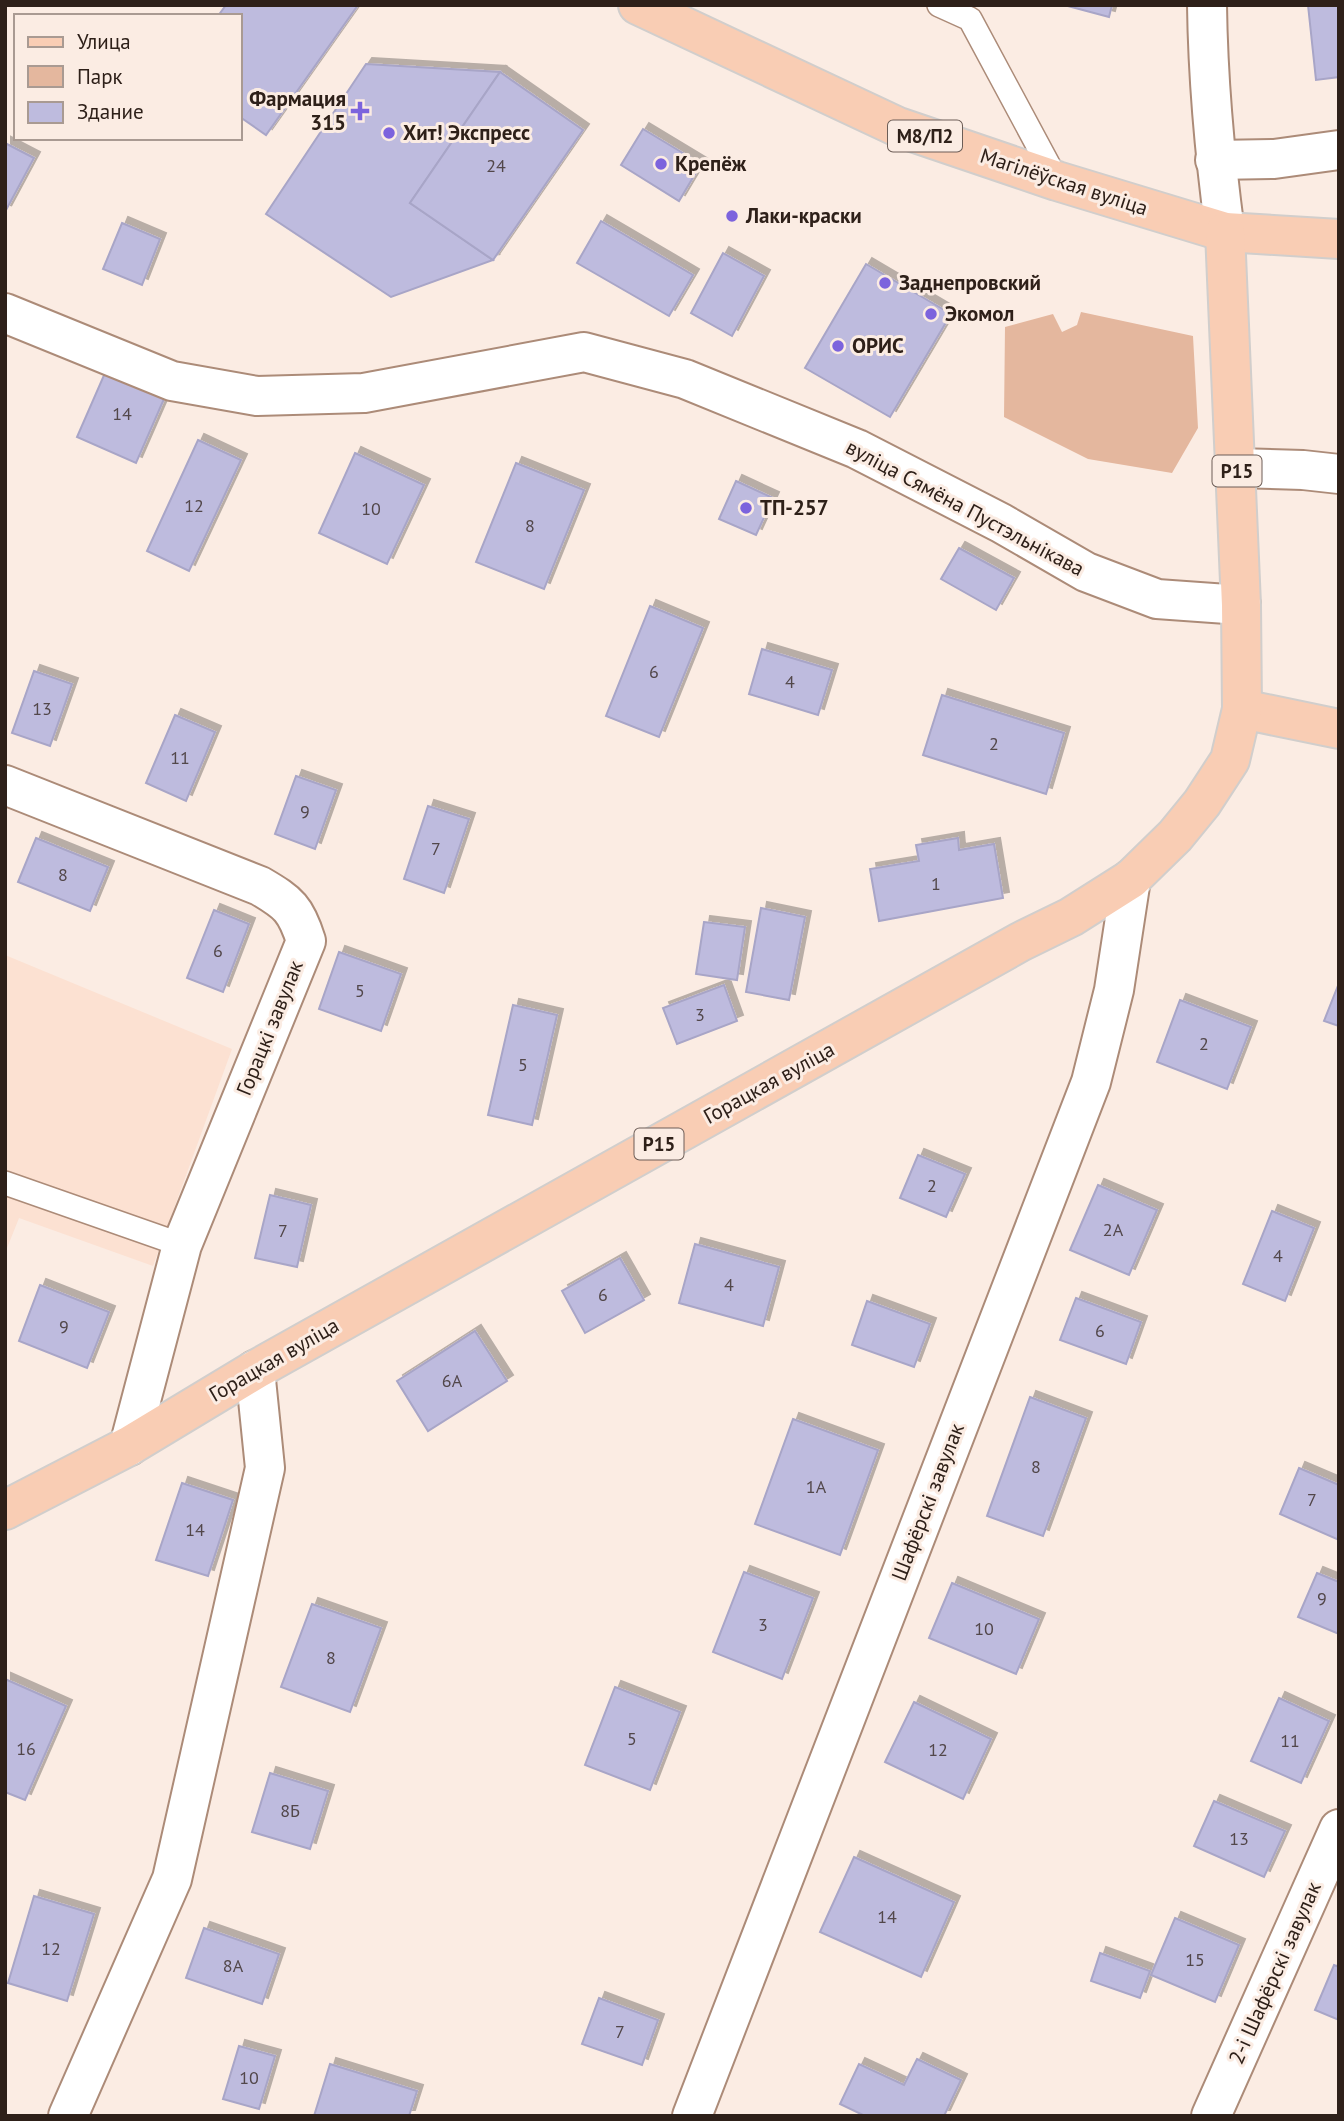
<svg xmlns="http://www.w3.org/2000/svg" width="1344" height="2121" font-family="'PT Sans',sans-serif">
  <defs>
    <filter id="shadow"><feDropShadow dx="6" dy="-6" stdDeviation="0" flood-color="#0004"/></filter>
  </defs>
  <rect width="100%" height="100%" fill="#fbece3"/>
  <polygon fill="#fce1d2" points="5,955 232,1049 153,1266 19,1218 5,1253"/>
  <polygon fill="#e4b79e" points="1081,312 1193,336 1198,428 1172,473 1088,459 1004,417 1005,327 1053,314 1062,332 1077,325"/>
  <g fill="#bebbde" stroke="#a8a5c7" stroke-width="2" filter="url(#shadow)">
    <polygon points="226,5 358,5 266,135 240,117 240,16 218,16"/>
    <polygon points="1064,5 1112,5 1109,17"/>
    <polygon points="1308,5 1339,5 1339,77 1316,80"/>
    <polygon points="366,64 500,72 410,203 493,260 391,297 266,214"/>
    <polygon points="500,72 583,130 493,260 410,203"/>
    <polygon points="643,129 701,164 679,201 621,165"/>
    <polygon points="5,143 34,158 5,212"/>
    <polygon points="601,221 693,275 669,316 577,263"/>
    <polygon points="122,223 160,239 142,285 103,269"/>
    <polygon points="723,253 764,276 732,336 691,313"/>
    <polygon points="866,264 951,314 890,417 805,368"/>
    <polygon points="108,366 167,392 136,463 77,437"/>
    <polygon points="198,440 241,460 189,571 147,551"/>
    <polygon points="355,453 424,485 387,564 319,533"/>
    <polygon points="516,463 584,490 544,589 476,562"/>
    <polygon points="736,481 773,498 756,535 719,519"/>
    <polygon points="959,548 1014,578 996,610 941,579"/>
    <polygon points="650,606 703,628 659,737 606,716"/>
    <polygon points="762,649 832,670 818,715 749,694"/>
    <polygon points="34,671 72,684 50,746 12,733"/>
    <polygon points="942,695 1064,733 1046,794 923,755"/>
    <polygon points="175,715 215,732 186,801 146,783"/>
    <polygon points="296,776 336,790 315,849 275,834"/>
    <polygon points="428,806 469,819 444,893 404,879"/>
    <polygon points="36,838 108,867 90,911 18,882"/>
    <polygon points="958,838 959,850 994,844 1003,898 879,921 870,869 919,861 916,845"/>
    <polygon points="761,908 805,917 789,1000 746,992"/>
    <polygon points="214,910 249,924 223,992 187,978"/>
    <polygon points="704,922 745,927 737,980 696,974"/>
    <polygon points="339,952 401,974 381,1031 319,1009"/>
    <polygon points="1339,983 1339,1026 1324,1021"/>
    <polygon points="724,985 737,1021 677,1044 663,1008"/>
    <polygon points="1180,1000 1251,1027 1227,1089 1157,1062"/>
    <polygon points="513,1005 557,1015 532,1125 488,1115"/>
    <polygon points="918,1155 965,1174 946,1217 900,1198"/>
    <polygon points="1098,1185 1157,1210 1129,1275 1070,1250"/>
    <polygon points="270,1195 311,1205 297,1267 255,1258"/>
    <polygon points="1272,1211 1314,1228 1285,1301 1243,1284"/>
    <polygon points="695,1244 779,1267 763,1326 679,1303"/>
    <polygon points="620,1258 644,1300 585,1333 562,1291"/>
    <polygon points="40,1285 109,1312 87,1368 19,1341"/>
    <polygon points="1076,1298 1141,1322 1126,1364 1060,1340"/>
    <polygon points="867,1301 930,1324 914,1367 852,1345"/>
    <polygon points="475,1331 507,1381 428,1431 397,1381"/>
    <polygon points="1030,1397 1086,1418 1043,1536 987,1516"/>
    <polygon points="793,1419 878,1450 840,1555 755,1524"/>
    <polygon points="1299,1468 1339,1485 1339,1540 1280,1514"/>
    <polygon points="182,1483 233,1500 208,1576 156,1560"/>
    <polygon points="744,1572 813,1598 782,1679 713,1652"/>
    <polygon points="1317,1573 1339,1582 1339,1634 1298,1617"/>
    <polygon points="952,1583 1039,1619 1016,1674 929,1638"/>
    <polygon points="312,1604 381,1628 350,1712 281,1687"/>
    <polygon points="5,1679 66,1706 25,1800 5,1792"/>
    <polygon points="615,1687 680,1712 650,1790 585,1765"/>
    <polygon points="1279,1698 1329,1721 1301,1783 1251,1761"/>
    <polygon points="914,1702 991,1739 963,1799 885,1762"/>
    <polygon points="270,1773 328,1791 310,1849 252,1832"/>
    <polygon points="1214,1801 1285,1831 1264,1877 1194,1846"/>
    <polygon points="854,1857 954,1902 921,1977 820,1932"/>
    <polygon points="34,1896 94,1914 67,2001 8,1983"/>
    <polygon points="1175,1918 1239,1945 1215,2002 1151,1975"/>
    <polygon points="204,1928 279,1954 262,2004 186,1978"/>
    <polygon points="1100,1953 1150,1971 1140,1998 1091,1981"/>
    <polygon points="1334,1965 1339,1967 1339,2020 1315,2010"/>
    <polygon points="599,1998 658,2020 642,2065 582,2044"/>
    <polygon points="239,2046 275,2056 259,2109 223,2099"/>
    <polygon points="917,2059 961,2080 944,2116 865,2116 840,2104 859,2064 904,2085"/>
    <polygon points="330,2064 417,2091 409,2116 314,2116"/>
  </g>
  <g fill="none" stroke-linecap="round" stroke-linejoin="round">
    <defs>
      <g id="lane">
        <polyline points="939,5 970,19 1057,181"/>
        <polyline points="5,1183 182,1245"/>
      </g>
      <g id="street">
        <polyline points="1215,160 1274,159 1339,150"/>
        <polyline points="5,313 172,381 257,396 364,393 584,352 685,379 857,449 1001,523 1086,572 1157,599 1241,605"/>
        <polyline points="1237,468 1303,470 1339,474"/>
        <path d="M5 785 260 886C289 903 296 909 306 941L182 1245 129 1446"/>
        <polyline points="68,2116 172,1879 265,1468 255,1370"/>
        <polyline points="692,2116 1091,1082 1114,990 1131,879"/>
        <polyline points="1211,2116 1339,1829"/>
      </g>
      <path id="secondary" d="M1207 5C1208 82 1215 157 1225 232"/>
      <g id="primary">
        <polyline points="638,5 898,127 1057,181 1225,232 1339,239"/>
        <polyline points="1242,709 1339,729"/>
        <polyline points="5,1510 129,1446 255,1370 1020,942 1071,917 1131,879 1175,836 1202,803 1230,760 1242,709 1241,605 1225,232"/>
      </g>
    </defs>
    <use href="#lane" stroke="#ac8b78" stroke-width="26"/>
    <use href="#street" stroke="#ac8b78" stroke-width="42"/>
    <use href="#secondary" stroke="#ac8b78" stroke-width="42"/>
    <use href="#primary" stroke="#d1cecc" stroke-width="42"/>
    <use href="#lane" stroke="#fff" stroke-width="23"/>
    <use href="#street" stroke="#fff" stroke-width="38"/>
    <use href="#secondary" stroke="#fff" stroke-width="38"/>
    <use href="#primary" stroke="#f9cdb4" stroke-width="38"/>
  </g>
  <g fill="#7c63dd" stroke="#fbece3" stroke-width="2.5">
    <path d="M356.5 100.5h7v7h7v7h-7v7h-7v-7h-7v-7h7z"/>
    <circle cx="389" cy="133" r="7"/>
    <circle cx="661" cy="164" r="7"/>
    <circle cx="732" cy="216" r="7"/>
    <circle cx="885" cy="283" r="7"/>
    <circle cx="931" cy="314" r="7"/>
    <circle cx="838" cy="346" r="7"/>
    <circle cx="746" cy="508" r="7"/>
  </g>
  <g text-anchor="middle" stroke-width="6" stroke-linejoin="round" paint-order="stroke">
    <g font-size="18" fill="#52474a">
      <text x="496" y="172">24</text>
      <text x="122" y="420">14</text>
      <text x="194" y="512">12</text>
      <text x="371" y="515">10</text>
      <text x="530" y="532">8</text>
      <text x="654" y="678">6</text>
      <text x="790" y="688">4</text>
      <text x="42" y="715">13</text>
      <text x="994" y="750">2</text>
      <text x="180" y="764">11</text>
      <text x="305" y="818">9</text>
      <text x="436" y="855">7</text>
      <text x="63" y="881">8</text>
      <text x="936" y="890">1</text>
      <text x="218" y="957">6</text>
      <text x="360" y="997">5</text>
      <text x="700" y="1021">3</text>
      <text x="1204" y="1050">2</text>
      <text x="523" y="1071">5</text>
      <text x="932" y="1192">2</text>
      <text x="1113" y="1236">2А</text>
      <text x="283" y="1237">7</text>
      <text x="1278" y="1262">4</text>
      <text x="729" y="1291">4</text>
      <text x="603" y="1301">6</text>
      <text x="64" y="1333">9</text>
      <text x="1100" y="1337">6</text>
      <text x="452" y="1387">6А</text>
      <text x="1036" y="1473">8</text>
      <text x="816" y="1493">1А</text>
      <text x="1312" y="1506">7</text>
      <text x="195" y="1536">14</text>
      <text x="1322" y="1605">9</text>
      <text x="763" y="1631">3</text>
      <text x="984" y="1635">10</text>
      <text x="331" y="1664">8</text>
      <text x="632" y="1745">5</text>
      <text x="1290" y="1747">11</text>
      <text x="26" y="1755">16</text>
      <text x="938" y="1756">12</text>
      <text x="290" y="1817">8Б</text>
      <text x="1239" y="1845">13</text>
      <text x="887" y="1923">14</text>
      <text x="51" y="1955">12</text>
      <text x="1195" y="1966">15</text>
      <text x="233" y="1972">8А</text>
      <text x="620" y="2038">7</text>
      <text x="249" y="2084">10</text>
    </g>
    <g fill="#fbece3" stroke="#6c5d56" stroke-width="2">
      <rect x="888" y="120.5" width="74" height="31" rx="5"/>
      <rect x="1212.5" y="455.5" width="49" height="31" rx="5"/>
      <rect x="634.5" y="1128.5" width="49" height="31" rx="5"/>
    </g>
    <g font-size="19" font-weight="bold" fill="#2e2019">
      <text x="925" y="143">М8/П2</text>
      <text x="1237" y="478">Р15</text>
      <text x="659" y="1151">Р15</text>
    </g>
    <g font-size="21" font-weight="bold" fill="#2e2019" stroke="#fbece3" text-anchor="start">
      <text x="346" y="106" text-anchor="end">Фармация<tspan x="346" dy="24">315</tspan></text>
      <text x="403" y="140">Хит! Экспресс</text>
      <text x="675" y="171">Крепёж</text>
      <text x="746" y="223">Лаки-краски</text>
      <text x="899" y="290">Заднепровский</text>
      <text x="945" y="321">Экомол</text>
      <text x="852" y="353">ОРИС</text>
      <text x="760" y="515">ТП-257</text>
    </g>
    <g font-size="21" fill="#2e2019" stroke="#fbece3">
      <text transform="translate(1064 182) rotate(18)" y="7">Магілёўская вуліца</text>
      <text transform="translate(965 508) rotate(28)" y="7">вуліца Сямёна Пустэльнікава</text>
      <text transform="translate(270 1028) rotate(-68)" y="7">Горацкі завулак</text>
      <text transform="translate(769 1083) rotate(-29)" y="7">Горацкая вуліца</text>
      <text transform="translate(274 1360) rotate(-30)" y="7">Горацкая вуліца</text>
      <text transform="translate(928 1502) rotate(-69)" y="7">Шафёрскі завулак</text>
      <text transform="translate(1275 1973) rotate(-66)" y="7">2-і Шафёрскі завулак</text>
    </g>
  </g>
  <rect width="1344" height="2121" fill="none" stroke="#2e2019" stroke-width="14"/>
  <rect x="14" y="14" width="228" height="126" fill="#fbece3" stroke="#a99a92" stroke-width="2"/>
  <rect x="28" y="37" width="35" height="10" fill="#f9cdb4" stroke="#a99a92" stroke-width="2"/>
  <text x="77" y="49" font-size="21" fill="#2e2019">Улица</text>
  <rect x="28" y="66" width="35" height="21" fill="#e4b79e" stroke="#a99a92" stroke-width="2"/>
  <text x="77" y="84" font-size="21" fill="#2e2019">Парк</text>
  <rect x="28" y="102" width="35" height="21" fill="#bebbde" stroke="#a99a92" stroke-width="2"/>
  <text x="77" y="119" font-size="21" fill="#2e2019">Здание</text>
</svg>
